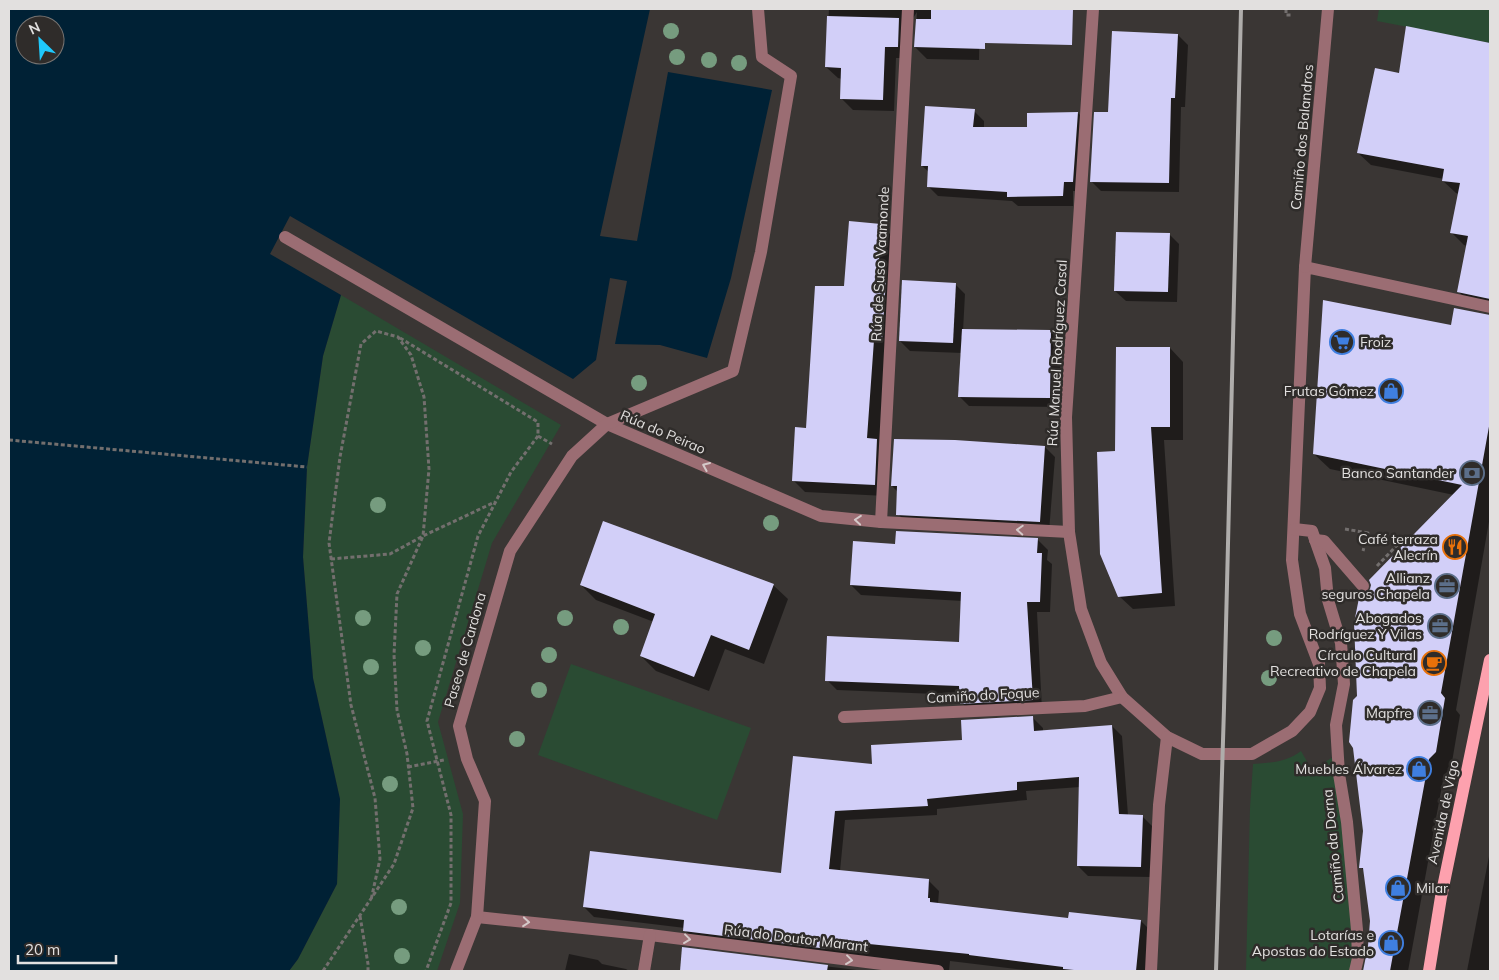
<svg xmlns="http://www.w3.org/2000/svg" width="1499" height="980" font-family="Mulish,sans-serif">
  <rect width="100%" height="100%" fill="#3a3634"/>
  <g fill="#2a4b33">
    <polygon points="1379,9 1490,9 1490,43 1377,21"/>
    <polygon points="341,295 561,425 492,543 438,722 463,814 460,903 437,971 289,971 298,959 337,884 340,799 313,678 303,557 307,467 323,356"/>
    <polygon points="571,664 751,728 717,820 538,755"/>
    <path d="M1301 751 1312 770 1338 754 1355 971H1246L1250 808 1253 764C1270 763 1287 762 1301 751Z"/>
  </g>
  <path fill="#002135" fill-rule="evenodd" d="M9 9H650L600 236 637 241 668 72 772 90 731 278 707 358 660 345 615 344 627 281 610 278 596 360 573 379 290 216 270 254 341 295 323 356 307 467 303 557 313 678 340 799 337 884 298 959 289 971H9ZM25 25H55V55H25Z"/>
  <g fill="#0007">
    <polygon points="829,9 980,9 979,60 927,59 915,47 917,12 911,21 909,58 896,58 894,111 853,110 841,98 842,79 838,78 826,67"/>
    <polygon points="1407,28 1490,44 1490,308 1471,304 1458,291 1467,246 1464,245 1452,233 1459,194 1456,193 1443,181 1444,179 1371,165 1358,153 1400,74"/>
    <polygon points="1178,35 1188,45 1185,107 1181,107 1179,192 1101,191 1091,181 1109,113"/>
    <polygon points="974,111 984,121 984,128 1028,128 1078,113 1088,123 1083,191 1073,191 1073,206 1018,206 1012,201 938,196 928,186 929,172 922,166"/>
    <polygon points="881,225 893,237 886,496 805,492 793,480 846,287"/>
    <polygon points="1169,234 1179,244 1177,302 1126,301 1115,291"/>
    <polygon points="955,284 965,294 963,331 1050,331 1060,341 1060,407 969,406 959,396 962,353 910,351 900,341"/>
    <polygon points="1324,302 1490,334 1490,516 1456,710 1460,715 1451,768 1444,775 1408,971 1365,971 1369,946 1371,921 1365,872 1361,867 1365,831 1355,747 1364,595 1370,593 1454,495 1330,469 1314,454"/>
    <polygon points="1170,348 1183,362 1183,440 1164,440 1175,606 1133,609 1119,596 1116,453"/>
    <polygon points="1045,447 1055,457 1049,532 908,524 898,514 898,492 892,486"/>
    <polygon points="1038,540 1048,550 1047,560 1052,564 1050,612 1037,612 1042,710 972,713 962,703 961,695 837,690 827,680 960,643 962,601 861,595 851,585 896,545"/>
    <polygon points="581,585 773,585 788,599 764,664 725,649 709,691 656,671 641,656 654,622 596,600"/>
    <polygon points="1033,718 1043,728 1043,731 1112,726 1122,736 1128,815 1142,816 1152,826 1151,877 1088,876 1078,866 1080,787 1026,791 1027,800 937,809 937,815 845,820 840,871 929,881 939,891 938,904 1069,920 1141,921 1151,931 1147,971 1033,971 950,961 949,971 940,971 695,941 685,930 685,928 594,917 584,907 782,875 794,757 874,765 964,741"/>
    <polygon points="1490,851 1490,971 1467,971"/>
    <polygon points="683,949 865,971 681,971"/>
    <polygon points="569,954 598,960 602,964 626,969 629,971 565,971"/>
  </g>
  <g fill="#d2cff8">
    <polygon points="931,9 1073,9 1072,45 985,43 985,49 914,47 916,19 931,19"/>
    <polygon points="827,16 899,18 898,47 885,47 883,100 840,99 841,68 825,67"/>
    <polygon points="1406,26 1490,43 1490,299 1457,292 1468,236 1450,233 1460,183 1442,181 1444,169 1357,153 1375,68 1399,73"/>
    <polygon points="1112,31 1178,34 1175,98 1171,98 1169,183 1090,182 1094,112 1108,112"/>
    <polygon points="925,106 975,109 973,127 1027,127 1027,113 1078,112 1073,182 1064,182 1063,196 1007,197 1007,192 927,187 928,166 921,166"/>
    <polygon points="849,221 881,224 878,279 886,279 882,341 874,340 867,438 877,439 875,485 792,481 795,427 806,428 815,286 844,286"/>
    <polygon points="1116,232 1170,233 1168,292 1114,291"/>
    <polygon points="902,280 956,283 953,343 899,341"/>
    <polygon points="1323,300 1451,325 1454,308 1490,315 1490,421 1441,693 1445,698 1436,752 1429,759 1390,971 1363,971 1368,946 1370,921 1363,868 1359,868 1363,831 1353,748 1349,742 1353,700 1357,696 1354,623 1360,593 1365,594 1370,589 1371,585 1369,580 1462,485 1313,454"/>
    <polygon points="962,329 1051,330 1050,398 958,397"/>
    <polygon points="1116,347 1170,347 1170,427 1151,427 1162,593 1118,597 1100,554 1097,452 1115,451"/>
    <polygon points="894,439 955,440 1045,446 1040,522 896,515 897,486 891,486"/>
    <polygon points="603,521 774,584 749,650 711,635 694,677 640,656 655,614 580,585"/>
    <polygon points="896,531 1038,538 1037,553 1042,553 1040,602 1027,602 1033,700 960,704 959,686 825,681 827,636 959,642 961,592 850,585 853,541 895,544"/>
    <polygon points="1033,716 1034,731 1112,725 1119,814 1143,815 1141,867 1077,866 1079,777 1017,782 1017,790 927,799 928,806 835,811 829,869 929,879 928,898 930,898 930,902 1068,918 1069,912 1141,920 1136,971 1085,971 1063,969 1063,967 969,955 969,954 829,940 828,949 683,931 684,920 583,907 590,851 781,873 793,756 872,764 871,745 962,740 961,720"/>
    <polygon points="682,947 828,965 827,971 680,971"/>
  </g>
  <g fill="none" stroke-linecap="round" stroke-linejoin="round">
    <g stroke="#736f6e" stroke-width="3" stroke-dasharray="4 2.5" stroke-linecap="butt">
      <polyline points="1286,9 1286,15 1291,15"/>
      <polyline points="400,338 538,422 538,436 511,472 478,536 427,721 451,815 451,903 426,971"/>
      <polyline points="538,436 552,444"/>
      <polyline points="9,440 307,467"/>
      <polyline points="1345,529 1368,533 1363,551"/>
      <polyline points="331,559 390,554 423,536 495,502"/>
      <polyline points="1377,566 1403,539"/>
      <polyline points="408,767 444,760"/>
      <polyline points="360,916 368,964 368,971"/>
      <polyline points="323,971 394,864 413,808 407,754 397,710 394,655 397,594 423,536 429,469 424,397 411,355 398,337 376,331 361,344 340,457 329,543 351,705 375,798 380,859 371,900"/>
    </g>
    <g stroke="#9b6d73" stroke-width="12">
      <polyline points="1093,9 1066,417 1069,532 1081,609 1101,663 1122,697 1167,737 1202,754 1252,754 1292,731 1310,712 1320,688 1319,664 1300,614 1292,560 1305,267 1490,307"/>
      <polyline points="285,237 607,424 821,516 881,522 1069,532"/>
      <polyline points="1305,267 1328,9"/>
      <polyline points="881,522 908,9"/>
      <polyline points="1294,529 1312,531 1325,568 1328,600 1341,643 1344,684 1336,725 1339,774 1347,822 1357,930 1358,958 1355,971"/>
      <polyline points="1315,540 1324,541 1363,586"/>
      <polyline points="844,717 1085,706 1122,697"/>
      <polyline points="477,917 650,935 938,971"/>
      <polyline points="456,971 477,917 485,801 467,759 459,726 510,551 572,456 607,424 733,371 761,252 791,76 762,57 758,9"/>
      <polyline points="644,971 650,935"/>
      <polyline points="1151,971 1159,805 1167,737"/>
    </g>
    <polyline stroke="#fda1ae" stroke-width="12" points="1429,971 1441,897 1490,660"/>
    <polyline stroke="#afadab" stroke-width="4" points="1216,971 1224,708 1241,9"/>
  </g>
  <g fill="#769c7f">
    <circle cx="671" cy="31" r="8"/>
    <circle cx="677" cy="57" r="8"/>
    <circle cx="709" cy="60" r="8"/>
    <circle cx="739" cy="63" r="8"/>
    <circle cx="639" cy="383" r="8"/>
    <circle cx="378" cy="505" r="8"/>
    <circle cx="771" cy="523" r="8"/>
    <circle cx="363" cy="618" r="8"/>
    <circle cx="565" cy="618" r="8"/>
    <circle cx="621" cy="627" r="8"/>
    <circle cx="1274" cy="638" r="8"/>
    <circle cx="423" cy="648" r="8"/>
    <circle cx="549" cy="655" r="8"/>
    <circle cx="371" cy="667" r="8"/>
    <circle cx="1269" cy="678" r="8"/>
    <circle cx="539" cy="690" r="8"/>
    <circle cx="517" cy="739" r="8"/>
    <circle cx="390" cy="784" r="8"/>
    <circle cx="399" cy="907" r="8"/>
    <circle cx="402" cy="956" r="8"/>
  </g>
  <defs><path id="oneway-chevron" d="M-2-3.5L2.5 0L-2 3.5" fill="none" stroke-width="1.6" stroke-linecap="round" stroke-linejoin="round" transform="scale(1.25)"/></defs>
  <g stroke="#d4c9c9">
    <use href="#oneway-chevron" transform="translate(706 466) rotate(-157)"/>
    <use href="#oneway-chevron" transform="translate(858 520) rotate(-175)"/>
    <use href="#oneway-chevron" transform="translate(1020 530) rotate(-177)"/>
    <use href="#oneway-chevron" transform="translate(526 922) rotate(5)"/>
    <use href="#oneway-chevron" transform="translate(687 939) rotate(7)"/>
    <use href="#oneway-chevron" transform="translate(849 960) rotate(7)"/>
  </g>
  <defs>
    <symbol id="supermarket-ring" viewBox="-11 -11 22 22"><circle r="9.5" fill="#2f2c2a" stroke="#3f7fe0" stroke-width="1.5"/><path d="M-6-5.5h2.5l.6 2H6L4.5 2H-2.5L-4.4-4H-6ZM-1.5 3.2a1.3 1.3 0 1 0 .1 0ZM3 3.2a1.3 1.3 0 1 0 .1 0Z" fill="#3f7fe0"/></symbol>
    <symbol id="shop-ring" viewBox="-11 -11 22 22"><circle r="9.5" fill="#2f2c2a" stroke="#3f7fe0" stroke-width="1.5"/><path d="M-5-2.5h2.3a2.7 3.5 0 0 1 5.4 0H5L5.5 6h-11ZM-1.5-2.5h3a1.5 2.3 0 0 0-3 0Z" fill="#3f7fe0"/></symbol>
    <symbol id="bank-ring" viewBox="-11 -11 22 22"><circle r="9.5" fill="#2f2c2a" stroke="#5c6f8a" stroke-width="1.5"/><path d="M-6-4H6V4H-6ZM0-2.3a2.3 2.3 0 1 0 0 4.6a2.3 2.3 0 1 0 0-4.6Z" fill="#5c6f8a"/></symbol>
    <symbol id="restaurant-ring" viewBox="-11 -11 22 22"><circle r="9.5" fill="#2f2c2a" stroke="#e8710a" stroke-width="1.5"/><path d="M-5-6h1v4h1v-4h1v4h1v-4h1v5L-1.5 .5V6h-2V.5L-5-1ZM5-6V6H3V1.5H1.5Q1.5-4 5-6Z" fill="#e8710a"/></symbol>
    <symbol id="office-ring" viewBox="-11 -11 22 22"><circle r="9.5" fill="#2f2c2a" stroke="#5c6f8a" stroke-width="1.5"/><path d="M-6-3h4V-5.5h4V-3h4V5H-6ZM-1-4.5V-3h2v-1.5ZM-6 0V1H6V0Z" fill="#5c6f8a"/></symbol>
    <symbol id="cafe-ring" viewBox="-11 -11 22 22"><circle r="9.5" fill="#2f2c2a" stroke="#e8710a" stroke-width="1.5"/><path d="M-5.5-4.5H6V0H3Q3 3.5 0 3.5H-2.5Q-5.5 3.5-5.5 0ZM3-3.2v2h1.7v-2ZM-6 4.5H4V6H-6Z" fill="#e8710a"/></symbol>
  </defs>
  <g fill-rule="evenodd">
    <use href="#supermarket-ring" x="1328" y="328" width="28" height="28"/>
    <use href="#shop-ring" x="1377" y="377" width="28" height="28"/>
    <use href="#bank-ring" x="1458" y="459" width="28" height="28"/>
    <use href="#restaurant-ring" x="1441" y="533" width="28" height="28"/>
    <use href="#office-ring" x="1433" y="572" width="28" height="28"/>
    <use href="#office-ring" x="1426" y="612" width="28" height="28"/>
    <use href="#cafe-ring" x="1420" y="649" width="28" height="28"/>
    <use href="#office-ring" x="1416" y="699" width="28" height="28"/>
    <use href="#shop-ring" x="1405" y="755" width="28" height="28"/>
    <use href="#shop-ring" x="1384" y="874" width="28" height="28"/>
    <use href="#shop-ring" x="1377" y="929" width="28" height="28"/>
  </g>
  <g text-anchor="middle" stroke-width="5" stroke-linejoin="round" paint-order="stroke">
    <g font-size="14" fill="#e2e0df" stroke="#2f2c2a">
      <text transform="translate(1302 137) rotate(-85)" y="5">Camiño dos Balandros</text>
      <text transform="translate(880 264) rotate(-87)" y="5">Rúa de Suso Vaamonde</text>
      <text transform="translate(1057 353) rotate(-87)" y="5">Rúa Manuel Rodríguez Casal</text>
      <text transform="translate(663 432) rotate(23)" y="5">Rúa do Peirao</text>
      <text transform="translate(465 650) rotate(-74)" y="5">Paseo de Cardona</text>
      <text transform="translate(983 695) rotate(-3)" y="5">Camiño do Foque</text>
      <text transform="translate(1443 812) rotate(-78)" y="5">Avenida de Vigo</text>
      <text transform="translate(1333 846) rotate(-96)" y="5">Camiño da Dorna</text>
      <text transform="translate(796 938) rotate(7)" y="5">Rúa do Doutor Marant</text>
    </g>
    <g font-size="14" fill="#e2e0df" stroke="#2f2c2a" text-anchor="end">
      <text x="1360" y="347" text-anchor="start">Froiz</text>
      <text x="1374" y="396">Frutas Gómez</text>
      <text x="1454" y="478">Banco Santander</text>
      <text x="1438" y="544">Café terraza<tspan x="1438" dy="16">Alecrín</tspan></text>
      <text x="1430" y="583">Allianz<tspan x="1430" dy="16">seguros Chapela</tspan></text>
      <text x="1422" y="623">Abogados<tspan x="1422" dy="16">Rodríguez Y Vilas</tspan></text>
      <text x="1416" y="660">Círculo Cultural<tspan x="1416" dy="16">Recreativo de Chapela</tspan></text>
      <text x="1412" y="718">Mapfre</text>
      <text x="1402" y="774">Muebles Álvarez</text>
      <text x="1416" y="893" text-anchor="start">Milar</text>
      <text x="1374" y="940">Lotarías e<tspan x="1374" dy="16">Apostas do Estado</tspan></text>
    </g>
  </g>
  <rect width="1499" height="980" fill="none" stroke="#e2e0df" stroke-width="20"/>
  <g transform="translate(40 40) rotate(335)"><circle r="24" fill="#2f2c2a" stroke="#777472"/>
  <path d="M0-4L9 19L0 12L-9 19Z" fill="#1fc9fd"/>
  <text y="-8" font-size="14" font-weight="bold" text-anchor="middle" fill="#e2e0df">N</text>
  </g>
  <path d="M18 955v8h98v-8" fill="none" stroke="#e2e0df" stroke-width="2.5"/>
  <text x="25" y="955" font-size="15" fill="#e2e0df" stroke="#2f2c2a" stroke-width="4" paint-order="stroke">20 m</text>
</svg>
